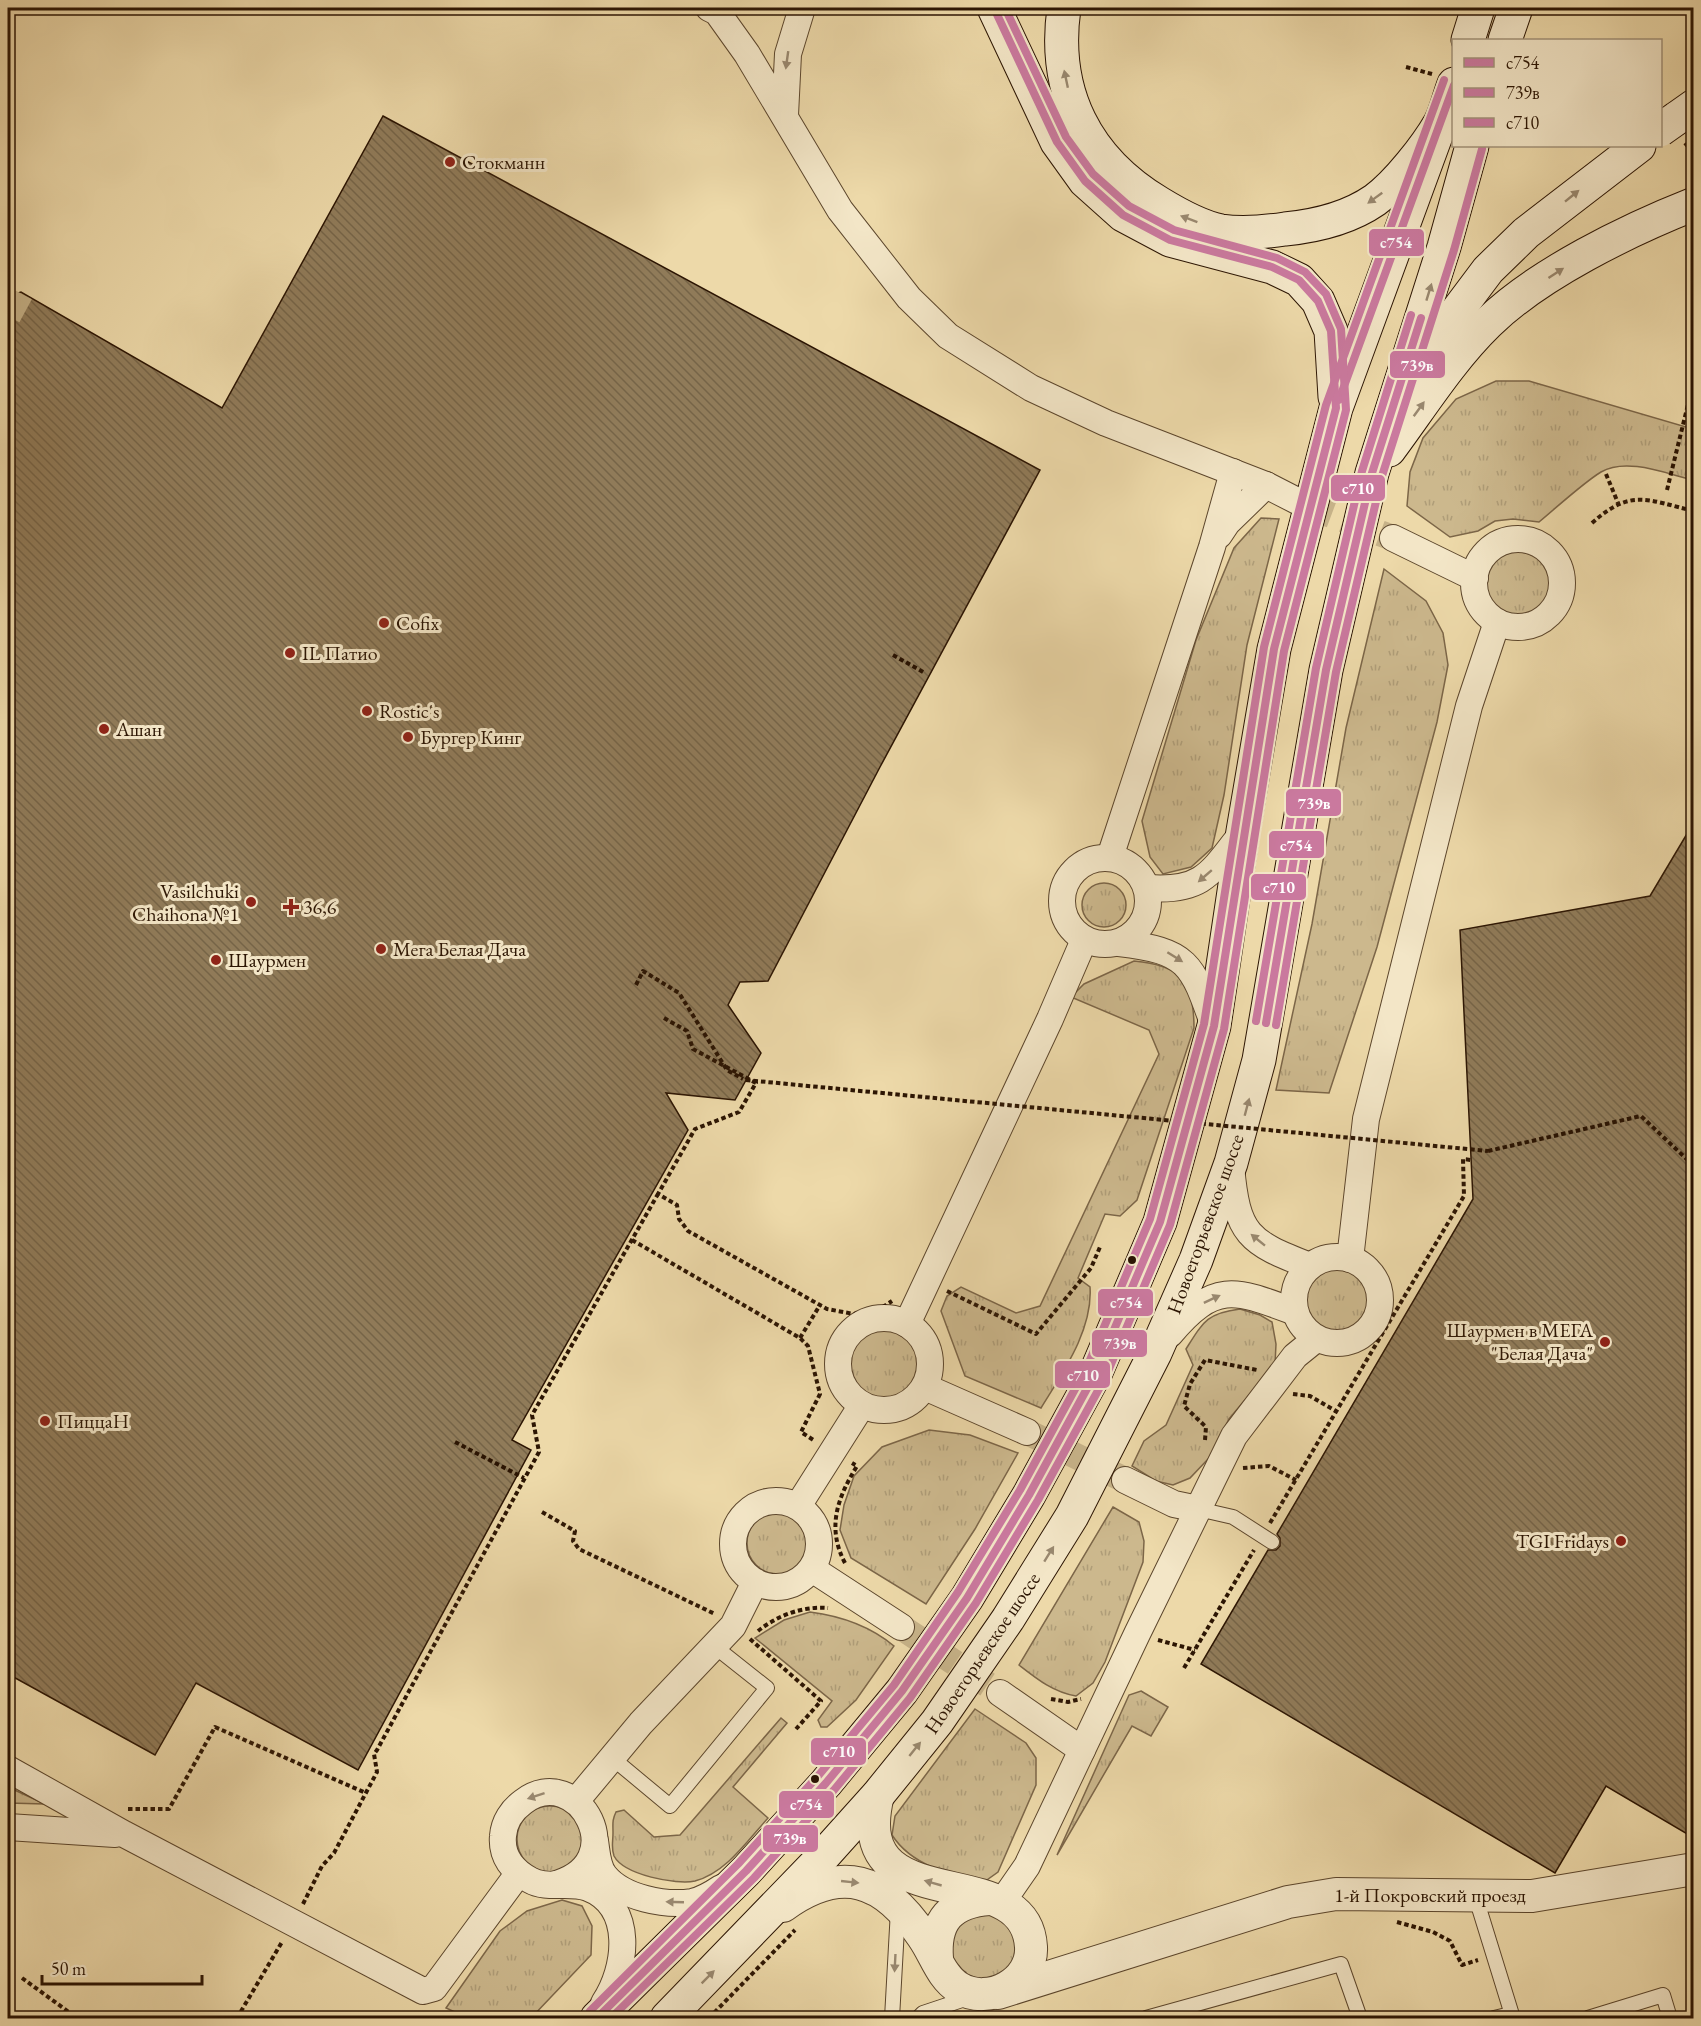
<svg xmlns="http://www.w3.org/2000/svg" width="1701" height="2026" font-family="'EB Garamond',serif">
  <defs>
    <pattern id="grass-tufts" width="24" height="20" patternUnits="userSpaceOnUse" patternTransform="scale(1.5)"><rect width="24" height="20" fill="#ccb88d"/><path d="M3 7l-1-3M5 7V3M7 7l1-3M15 17l-1-3M17 17v-4M19 17l1-3" fill="none" stroke="#af9d78"/></pattern>
    <pattern id="building-back-hatch" width="6" height="6" patternUnits="userSpaceOnUse" patternTransform="scale(1.5)"><rect width="6" height="6" fill="#907b59"/><path d="M-1 5l2 2M0 0l6 6M5-1l2 2" fill="none" stroke="#766447"/></pattern>
  </defs>
  <rect width="100%" height="100%" fill="#edd9a9"/>
  <filter id="stains"><feTurbulence type="fractalNoise" baseFrequency=".00333" numOctaves="4"/><feColorMatrix values="0 0 0 0 .2 0 0 0 0 .09 0 0 0 0 .02 0 0 0 .5 -.17"/></filter>
  <radialGradient id="worn" r=".72"><stop offset=".6" stop-color="#630" stop-opacity="0"/><stop offset="1" stop-color="#630" stop-opacity=".3"/></radialGradient>
  <g fill="url(#grass-tufts)" stroke="#7c6648" stroke-width="1.5">
    <path d="M1496 381H1529L1693 429V480C1667 474 1627 457 1601 472 1583 483 1556 508 1539 522L1513 519 1495 521 1478 531 1450 537 1407 506 1410 472 1423 438 1456 399Z"/>
    <polygon points="1261,518 1279,519 1247,645 1224,795 1212,848 1191,867 1163,874 1150,857 1142,821 1196,640 1234,548"/>
    <circle cx="1518" cy="585" r="33"/>
    <polygon points="1384,569 1426,601 1443,633 1448,665 1437,722 1377,947 1329,1093 1276,1090 1312,924 1346,728"/>
    <circle cx="1104" cy="905" r="22"/>
    <path d="M1134 961C1181 965 1194 982 1194 1028L1137 1200 1120 1216 1105 1214 1078 1278 1090 1287C1093 1330 1063 1372 1041 1408L965 1376 941 1311 947 1296 961 1287 1016 1313 1040 1306 1159 1054 1149 1030 1071 997 1084 984Z"/>
    <circle cx="1337" cy="1301" r="34"/>
    <path d="M1240 1309 1260 1315 1272 1322 1276 1344 1275 1364 1229 1419 1209 1458 1190 1478 1173 1485 1156 1481 1132 1466 1144 1441 1166 1425 1193 1365 1186 1349C1203 1322 1207 1313 1240 1309Z"/>
    <circle cx="884" cy="1365" r="35"/>
    <polygon points="929,1430 970,1435 1018,1453 975,1529 926,1604 851,1558 840,1530 844,1505 854,1476 882,1447"/>
    <path d="M1113 1507 1139 1522 1144 1541 1143 1562 1105 1662 1093 1683 1076 1696C1053 1692 1037 1679 1019 1665Z"/>
    <circle cx="778" cy="1543" r="31"/>
    <path d="M810 1612C841 1616 870 1626 894 1646L856 1700 827 1727H821L818 1720 832 1701 755 1638 784 1620Z"/>
    <polygon points="1141,1691 1168,1707 1151,1736 1132,1726 1057,1855 1129,1695"/>
    <path d="M975 1709 1026 1743 1036 1758V1785L998 1872 984 1882C951 1876 911 1865 892 1835L895 1816Z"/>
    <path d="M781 1718 787 1723 733 1787 768 1818C748 1840 726 1873 695 1881 676 1885 624 1875 614 1856 611 1848 613 1842 613 1833 613 1824 612 1820 616 1812L624 1810 654 1837 680 1835Z"/>
    <polygon points="8,1787 45,1804 8,1803"/>
    <circle cx="550" cy="1839" r="33"/>
    <polygon points="562,1900 582,1906 592,1926 591,1955 531,2018 468,2018 446,2008 500,1931 527,1911"/>
    <polygon points="995,1911 1019,1942 1013,1968 991,1983 953,1970 948,1931 956,1920"/>
  </g>
  <g fill="url(#building-back-hatch)" stroke="#2c1503" stroke-width="1.5">
    <polygon points="383,116 1040,470 880,767 768,981 740,982 728,1005 761,1053 735,1100 666,1093 688,1130 512,1440 531,1450 358,1770 196,1683 155,1755 8,1674 8,296 21,292 222,408"/>
    <polygon points="1694,822 1694,1838 1606,1786 1555,1873 1201,1664 1268,1550 1276,1550 1280,1546 1280,1538 1277,1534 1473,1199 1460,930 1650,896"/>
  </g>
  <g fill="none" stroke-linecap="round" stroke-linejoin="round">
    <g stroke="#c6b288" stroke-width="26" stroke-dasharray="26 13" stroke-linecap="butt">
      <polyline points="8,316 21,292"/>
      <polyline points="1307,506 1393,538"/>
      <polyline points="1027,1432 1125,1480"/>
      <polyline points="901,1627 1000,1693"/>
    </g>
    <defs>
      <g id="service">
        <polyline points="1198,1509 1233,1517 1272,1542"/>
        <polyline points="611,1757 670,1806 767,1688 714,1646"/>
        <polyline points="1475,1895 1513,2018"/>
        <polyline points="892,2018 898,1910"/>
        <polyline points="918,2018 923,2013 971,1997"/>
        <polyline points="1146,2018 1341,1964 1360,2018"/>
        <polyline points="1494,2018 1511,2014"/>
        <polyline points="1588,2018 1663,1995 1670,2018"/>
      </g>
      <g id="minor">
        <polyline points="709,8 717,12 747,54 840,210 909,298 948,336 1031,388 1106,423 1266,485 1307,506"/>
        <polyline points="785,115 788,54 802,8"/>
        <polyline points="1219,535 1227,523 1266,485"/>
        <polyline points="1393,538 1475,578"/>
        <circle cx="1518" cy="583" r="44"/>
        <polyline points="1110,857 1212,547 1233,472"/>
        <circle cx="1105" cy="901" r="43"/>
        <path d="M1148 888C1203 892 1211 873 1243 832"/>
        <path d="M1119 943C1188 951 1192 963 1214 1026"/>
        <path d="M1231 1166C1237 1235 1248 1242 1310 1266"/>
        <circle cx="1337" cy="1300" r="43"/>
        <polyline points="1350,1259 1366,1119 1469,706 1497,622"/>
        <circle cx="884" cy="1364" r="46"/>
        <polyline points="907,1324 1050,1019 1084,940"/>
        <path d="M1170 1334C1215 1280 1236 1290 1295 1312"/>
        <polyline points="925,1387 1027,1432"/>
        <polyline points="1125,1480 1174,1504 1198,1509"/>
        <circle cx="776" cy="1544" r="43"/>
        <polyline points="798,1506 862,1405"/>
        <polyline points="812,1569 901,1627"/>
        <polyline points="1000,1693 1082,1750"/>
        <polyline points="8,1769 124,1834 423,1991 434,1988 518,1874"/>
        <polyline points="576,1801 641,1723 733,1626 755,1582"/>
        <polyline points="8,1827 115,1834"/>
        <path d="M595 1841C597 1853 597 1867 605 1876 623 1898 665 1906 692 1902 702 1900 712 1894 721 1888"/>
        <path d="M552 1885C637 1864 577 1760 523 1802 512 1810 504 1822 503 1836 501 1857 513 1871 530 1880 547 1890 570 1881 588 1888 635 1906 627 1969 604 2003"/>
        <polyline points="1002,1902 1027,1866 1137,1634 1234,1436 1295,1356 1316,1339"/>
      </g>
      <g id="tertiary">
        <path d="M783 1906C841 1864 884 1878 923 1937 935 1954 941 1977 959 1988 989 2006 1033 1982 1031 1947 1026 1854 845 1926 878 1795"/>
        <path d="M937 1959C934 1920 951 1902 989 1899"/>
        <polyline points="998,1993 1288,1902 1336,1894 1532,1896 1694,1869"/>
      </g>
      <g id="secondary">
        <polyline points="994,8 1057,142 1085,181 1123,215 1170,240 1272,267 1299,280 1318,301 1331,331 1335,397"/>
        <path d="M1064 8C1052 92 1086 159 1159 203 1177 214 1200 227 1221 231 1241 234 1265 232 1285 229 1316 226 1349 218 1375 200 1397 184 1426 147 1440 123 1446 112 1449 97 1454 84"/>
        <polyline points="1468,40 1478,8"/>
        <polyline points="1505,40 1516,8"/>
        <polyline points="1677,118 1694,106"/>
        <polyline points="1413,370 1488,270 1526,233 1639,146"/>
        <path d="M1389 450C1421 407 1450 360 1488 323 1538 274 1628 230 1694 204"/>
        <polyline points="597,2018 746,1871 826,1783 902,1691 967,1598 1029,1495 1096,1372 1160,1222 1214,1026 1243,831 1274,649 1336,408 1441,122"/>
        <polyline points="667,2018 817,1863 878,1795 937,1722 1008,1619 1072,1516 1155,1353 1196,1260 1231,1163 1259,1060 1326,670 1372,473 1444,247 1472,146"/>
      </g>
    </defs>
    <use href="#service" stroke="#5c462c" stroke-width="16"/>
    <use href="#minor" stroke="#5c462c" stroke-width="28"/>
    <use href="#tertiary" stroke="#5c462c" stroke-width="34"/>
    <use href="#secondary" stroke="#2c1503" stroke-width="35"/>
    <g stroke="#2c1503" stroke-width="4" stroke-dasharray="4.5 3" stroke-linecap="butt">
      <polyline points="1406,67 1432,74"/>
      <polyline points="1685,143 1694,154"/>
      <polyline points="1606,474 1618,503"/>
      <polyline points="1667,490 1694,380"/>
      <path d="M1592 523C1631 488 1647 500 1694 511"/>
      <polyline points="893,655 925,673"/>
      <polyline points="636,985 643,971 679,993 727,1070 743,1079"/>
      <polyline points="664,1018 687,1031 693,1049 756,1083 739,1112 695,1129 658,1194 677,1205 679,1219 688,1231 827,1309 854,1314 883,1307 892,1301"/>
      <polyline points="1488,1151 1641,1116 1694,1166"/>
      <polyline points="632,1240 800,1338 808,1346 820,1394 801,1432 815,1441"/>
      <polyline points="947,1291 1036,1334 1091,1268 1100,1247"/>
      <polyline points="800,1338 820,1305"/>
      <polyline points="1293,1394 1310,1396 1336,1411"/>
      <polyline points="1205,1440 1206,1427 1184,1406 1190,1384 1205,1360 1257,1370"/>
      <polyline points="455,1442 524,1478"/>
      <polyline points="1243,1468 1269,1466 1296,1480"/>
      <polyline points="542,1512 575,1531 573,1541 579,1549 715,1614"/>
      <polyline points="1270,1523 1464,1196 1463,1159 1471,1160"/>
      <path d="M845 1563C826 1527 838 1497 857 1466L852 1463"/>
      <path d="M758 1631C778 1615 803 1606 828 1608"/>
      <polyline points="750,1639 821,1701 796,1729"/>
      <polyline points="1158,1640 1195,1650"/>
      <polyline points="1184,1668 1254,1550"/>
      <polyline points="1051,1699 1068,1702 1081,1699"/>
      <polyline points="128,1809 169,1809 215,1727 366,1793"/>
      <polyline points="303,1904 322,1866 334,1853 377,1772 374,1754 377,1750 539,1452 532,1415 658,1194"/>
      <polyline points="1397,1922 1433,1932 1450,1941 1462,1965 1478,1960"/>
      <polyline points="22,1978 77,2018"/>
      <polyline points="237,2018 282,1942"/>
      <polyline points="709,2018 795,1930"/>
    </g>
    <use href="#service" stroke="#f3e6c7" stroke-width="14"/>
    <use href="#minor" stroke="#f3e6c7" stroke-width="26"/>
    <use href="#tertiary" stroke="#f3e6c7" stroke-width="32"/>
    <use href="#secondary" stroke="#f3e6c7" stroke-width="33"/>
    <defs>
      <polyline id="secondary-bridge" points="1660,130 1677,118"/>
    </defs>
    <use href="#secondary-bridge" stroke="#2c1503" stroke-width="35" stroke-linecap="butt"/>
    <polyline stroke="#2c1503" stroke-width="4" stroke-dasharray="4.5 3" stroke-linecap="butt" points="746,1080 1488,1151"/>
    <use href="#secondary-bridge" stroke="#f3e6c7" stroke-width="33"/>
    <defs>
      <g id="bus-1">
        <polyline points="1339,400 1454,85"/>
        <polyline points="1266,1023 1326,670 1372,473 1421,318"/>
        <polyline points="597,2018 746,1871 826,1783 902,1691 967,1598 1029,1495 1096,1372 1160,1222 1214,1026 1274,649 1336,408 1331,331 1318,301 1299,280 1272,267 1170,240 1123,215 1085,181 1057,142 994,8"/>
      </g>
      <g id="bus-2">
        <polyline points="1276,1025 1336,672 1382,476 1454,250 1482,149"/>
        <polyline points="611,2018 754,1878 834,1790 910,1698 976,1603 1038,1500 1106,1376 1170,1225 1224,1029 1284,651 1346,410 1341,329 1326,294 1305,272 1277,258 1174,230 1129,206 1093,174 1066,137 1005,8"/>
      </g>
      <g id="bus-3">
        <polyline points="1256,1021 1316,668 1362,471 1411,315"/>
        <polyline points="590,2011 738,1864 818,1776 894,1685 958,1592 1020,1490 1087,1367 1150,1219 1204,1024 1264,647 1326,405 1444,80"/>
      </g>
    </defs>
    <use href="#bus-1" stroke="#f3e6c7" stroke-width="12"/>
    <use href="#bus-2" stroke="#f3e6c7" stroke-width="12"/>
    <use href="#bus-3" stroke="#f3e6c7" stroke-width="12"/>
    <use href="#bus-1" stroke="#ca799e" stroke-width="8"/>
    <use href="#bus-2" stroke="#ca799e" stroke-width="8"/>
    <use href="#bus-3" stroke="#ca799e" stroke-width="8"/>
  </g>
  <defs><path id="oneway-solid" d="M-6-.8H1V-3.2L6.5 0L1 3.2V.8H-6Z" transform="scale(1.5)"/></defs>
  <g fill="#99886f">
    <use href="#oneway-solid" transform="translate(787 60) rotate(98)"/>
    <use href="#oneway-solid" transform="translate(1066 79) rotate(-102)"/>
    <use href="#oneway-solid" transform="translate(1572 196) rotate(-39)"/>
    <use href="#oneway-solid" transform="translate(1375 198) rotate(144)"/>
    <use href="#oneway-solid" transform="translate(1189 219) rotate(-159)"/>
    <use href="#oneway-solid" transform="translate(1556 273) rotate(-33)"/>
    <use href="#oneway-solid" transform="translate(1429 292) rotate(-73)"/>
    <use href="#oneway-solid" transform="translate(1419 409) rotate(-54)"/>
    <use href="#oneway-solid" transform="translate(1205 876) rotate(139)"/>
    <use href="#oneway-solid" transform="translate(1175 957) rotate(32)"/>
    <use href="#oneway-solid" transform="translate(1247 1107) rotate(-75)"/>
    <use href="#oneway-solid" transform="translate(1258 1240) rotate(-141)"/>
    <use href="#oneway-solid" transform="translate(1212 1299) rotate(-25)"/>
    <use href="#oneway-solid" transform="translate(1049 1554) rotate(-58)"/>
    <use href="#oneway-solid" transform="translate(915 1749) rotate(-51)"/>
    <use href="#oneway-solid" transform="translate(536 1796) rotate(162)"/>
    <use href="#oneway-solid" transform="translate(850 1882) rotate(6)"/>
    <use href="#oneway-solid" transform="translate(933 1883) rotate(-164)"/>
    <use href="#oneway-solid" transform="translate(675 1902) rotate(-178)"/>
    <use href="#oneway-solid" transform="translate(895 1963) rotate(93)"/>
    <use href="#oneway-solid" transform="translate(708 1977) rotate(-45)"/>
  </g>
  <g fill="#8f2418" stroke="#f3e6c7" stroke-width="2">
    <circle cx="450" cy="162" r="6"/>
    <circle cx="384" cy="623" r="6"/>
    <circle cx="290" cy="653" r="6"/>
    <circle cx="367" cy="711" r="6"/>
    <circle cx="104" cy="729" r="6"/>
    <circle cx="408" cy="737" r="6"/>
    <circle cx="251" cy="902" r="6"/>
    <path d="M288 898h6v6h6v6h-6v6h-6v-6h-6v-6h6z"/>
    <circle cx="381" cy="949" r="6"/>
    <circle cx="216" cy="960" r="6"/>
    <circle cx="1605" cy="1342" r="6"/>
    <circle cx="45" cy="1421" r="6"/>
    <circle cx="1621" cy="1541" r="6"/>
  </g>
  <g fill="#2c1503" stroke="#f3e6c7" stroke-width="2">
    <circle cx="1132" cy="1260" r="5"/>
    <circle cx="815" cy="1779" r="5"/>
  </g>
  <g text-anchor="middle" stroke-width="6" stroke-linejoin="round" paint-order="stroke">
    <g font-size="20" fill="#2c1503" stroke="#f3e6c7" text-anchor="start">
      <text x="462" y="169">Стокманн</text>
      <text x="396" y="630">Cofix</text>
      <text x="302" y="660">IL Патио</text>
      <text x="379" y="718">Rostic's</text>
      <text x="116" y="736">Ашан</text>
      <text x="420" y="744">Бургер Кинг</text>
      <text x="239" y="898" text-anchor="end">Vasilchuki<tspan x="239" dy="23">Chaihona №1</tspan></text>
      <text x="303" y="914">36,6</text>
      <text x="393" y="956">Мега Белая Дача</text>
      <text x="228" y="967">Шаурмен</text>
      <text x="1593" y="1337" text-anchor="end">Шаурмен в МЕГА<tspan x="1593" dy="23">"Белая Дача"</tspan></text>
      <text x="57" y="1428">ПиццаН</text>
      <text x="1609" y="1548" text-anchor="end">TGI Fridays</text>
    </g>
    <g font-size="20" fill="#2c1503" stroke="#f3e6c7">
      <text transform="translate(1205 1224) rotate(-70)" y="7">Новоегорьевское шоссе</text>
      <text transform="translate(982 1653) rotate(-56)" y="7">Новоегорьевское шоссе</text>
      <text x="1430" y="1902">1-й Покровский проезд</text>
    </g>
  </g>
  <g stroke="#f3e6c7" stroke-width="2">
    <rect x="1368" y="228" width="57" height="29" rx="6" fill="#ca799e"/>
    <rect x="1389" y="350" width="57" height="29" rx="6" fill="#ca799e"/>
    <rect x="1330" y="474" width="56" height="28" rx="6" fill="#ca799e"/>
    <rect x="1285" y="788" width="57" height="29" rx="6" fill="#ca799e"/>
    <rect x="1268" y="830" width="57" height="29" rx="6" fill="#ca799e"/>
    <rect x="1250" y="873" width="57" height="28" rx="6" fill="#ca799e"/>
    <rect x="1097" y="1288" width="57" height="29" rx="6" fill="#ca799e"/>
    <rect x="1091" y="1329" width="57" height="29" rx="6" fill="#ca799e"/>
    <rect x="1054" y="1360" width="57" height="29" rx="6" fill="#ca799e"/>
    <rect x="810" y="1737" width="57" height="29" rx="6" fill="#ca799e"/>
    <rect x="778" y="1790" width="57" height="29" rx="6" fill="#ca799e"/>
    <rect x="762" y="1824" width="57" height="29" rx="6" fill="#ca799e"/>
  </g>
  <g font-size="16" text-anchor="middle" font-weight="bold" fill="#fff">
    <text x="1396" y="248">с754</text>
    <text x="1417" y="371">739в</text>
    <text x="1358" y="494">с710</text>
    <text x="1314" y="809">739в</text>
    <text x="1296" y="851">с754</text>
    <text x="1279" y="893">с710</text>
    <text x="1126" y="1308">с754</text>
    <text x="1120" y="1349">739в</text>
    <text x="1083" y="1381">с710</text>
    <text x="839" y="1757">с710</text>
    <text x="806" y="1810">с754</text>
    <text x="790" y="1844">739в</text>
  </g>
  <rect width="1701" height="2026" fill="none" stroke="#edd9a9" stroke-width="30"/>
  <rect x="9" y="9" width="1683" height="2008" fill="none" stroke="#2c1503" stroke-width="3"/>
  <rect x="15" y="15" width="1671" height="1996" fill="none" stroke="#2c1503" stroke-width="1.5"/>
  <rect x="1452" y="39" width="210" height="108" fill="#f3e6c7" stroke="#a39279" stroke-width="1.5"/>
  <rect x="1464" y="58" width="30" height="9" fill="#ca799e" stroke="#a39279" stroke-width="1.5"/>
  <text x="1506" y="69" font-size="18" fill="#2c1503">с754</text>
  <rect x="1464" y="88" width="30" height="9" fill="#ca799e" stroke="#a39279" stroke-width="1.5"/>
  <text x="1506" y="99" font-size="18" fill="#2c1503">739в</text>
  <rect x="1464" y="118" width="30" height="9" fill="#ca799e" stroke="#a39279" stroke-width="1.5"/>
  <text x="1506" y="129" font-size="18" fill="#2c1503">с710</text>
  <path d="M42 1975v9h160v-9" fill="none" stroke="#2c1503" stroke-width="3"/>
  <text x="51" y="1975" font-size="18" fill="#2c1503" stroke="#f3e6c7" stroke-width="4.5" paint-order="stroke">50 m</text>
  <rect width="100%" height="100%" filter="url(#stains)"/>
  <rect width="100%" height="100%" fill="url(#worn)"/>
</svg>
